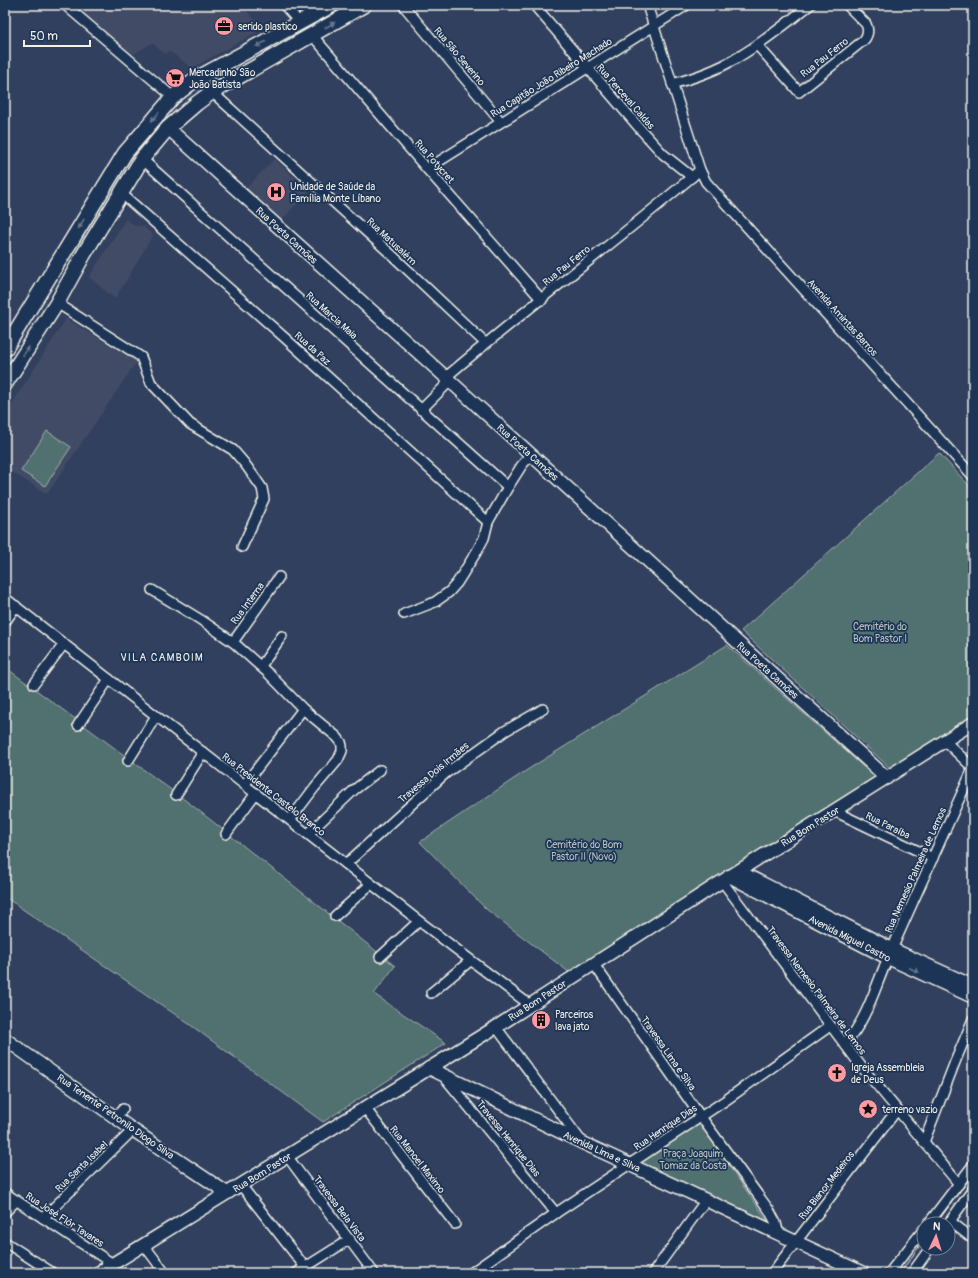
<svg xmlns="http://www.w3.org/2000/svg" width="978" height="1278" font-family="Pangolin,sans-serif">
  <rect width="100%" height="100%" fill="#31405e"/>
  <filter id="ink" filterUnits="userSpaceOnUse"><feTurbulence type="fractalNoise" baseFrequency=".025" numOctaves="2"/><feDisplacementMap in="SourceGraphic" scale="8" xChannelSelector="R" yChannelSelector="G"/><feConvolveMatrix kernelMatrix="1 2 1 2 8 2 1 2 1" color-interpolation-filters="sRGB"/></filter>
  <g filter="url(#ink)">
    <g fill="#434b66">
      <polygon points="73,5 240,5 264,28 192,68 169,51 165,54 152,43 130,56"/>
      <polygon points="274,159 309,191 278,224 243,192"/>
      <polygon points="126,219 135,226 143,226 153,235 115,299 89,277"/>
      <polygon points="66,319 137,361 47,494 5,468 5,415"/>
    </g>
    <g fill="#51706f" stroke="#a2b0ac">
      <polygon points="47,431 71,447 45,486 21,471"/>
      <polygon points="939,453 973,490 973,718 891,769 741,631"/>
      <polygon points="727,645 878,780 570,973 486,909 420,842 527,770"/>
      <polygon points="5,667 193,806 395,966 374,994 446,1043 323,1122 189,1024 5,897"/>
      <polygon points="700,1124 769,1223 639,1162"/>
    </g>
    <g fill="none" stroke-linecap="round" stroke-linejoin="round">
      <defs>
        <g id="street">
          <polyline points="65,5 173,97"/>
          <polyline points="284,5 300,23"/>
          <polyline points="403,5 501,122"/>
          <polyline points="534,5 642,131 663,154 692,177"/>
          <polyline points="647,5 700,170 706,182 973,476"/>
          <polyline points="312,35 427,169 542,300"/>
          <path d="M757 45 799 92 864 40C868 35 869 30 866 24L847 5"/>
          <path d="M672 84C694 78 715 71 735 59 762 44 786 23 810 5"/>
          <polyline points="212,92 393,256 485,343"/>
          <polyline points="142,159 508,487"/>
          <polyline points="427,169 687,5"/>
          <polyline points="121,193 285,338 488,522"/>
          <polyline points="57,303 141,357 151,383 190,424 233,450 245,464 262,488 264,499 242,547"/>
          <path d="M446 377C529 306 617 241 700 170"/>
          <polyline points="421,410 450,381"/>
          <polyline points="152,590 201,620 233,642 269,674 303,709 337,737 341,742 342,746 342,751 338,760 315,787 290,820"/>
          <polyline points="5,598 419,921 530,1005"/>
          <polyline points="404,614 435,602 449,592 457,583 477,551 484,538 488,522 508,487 522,465 531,455"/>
          <polyline points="5,622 16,606"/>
          <polyline points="233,642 279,577"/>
          <polyline points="261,666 282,636"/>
          <polyline points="34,684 64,644"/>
          <polyline points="78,725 109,679"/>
          <polyline points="945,741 973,768"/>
          <polyline points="128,761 156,716"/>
          <polyline points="245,784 303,709"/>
          <polyline points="176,795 203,752"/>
          <polyline points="834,811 933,858"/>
          <polyline points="226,834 256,793"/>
          <polyline points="308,834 354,790 380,770"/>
          <polyline points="346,864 446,773 505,731 543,709"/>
          <polyline points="722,881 861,1066 959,1184"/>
          <polyline points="335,916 371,884"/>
          <polyline points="380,957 419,921"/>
          <polyline points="593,963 701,1117 769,1210 776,1223 779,1235"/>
          <polyline points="431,993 470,961"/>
          <polyline points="496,1027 582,1142"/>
          <path d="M845 1044C867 1020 875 987 888 958 916 895 944 832 973 769"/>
          <polyline points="445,1078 556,1213"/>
          <polyline points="365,1108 455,1224"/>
          <polyline points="116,1117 123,1109"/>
          <polyline points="924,1142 955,1062 973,1019"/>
          <polyline points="287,1156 374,1273"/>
          <polyline points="240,1184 305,1267"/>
          <polyline points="5,1193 113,1264"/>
          <polyline points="5,1212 16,1201"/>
          <polyline points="43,1218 133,1130"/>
          <polyline points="950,1221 973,1239"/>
          <polyline points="928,1224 973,1165"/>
          <polyline points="948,1224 973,1189"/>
          <polyline points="5,1242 53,1273"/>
          <polyline points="144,1245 165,1273"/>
          <polyline points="296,1273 350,1239"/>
          <polyline points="471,1273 556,1213 726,1100 830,1026"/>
          <polyline points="653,1273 706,1200"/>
          <polyline points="772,1273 897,1110"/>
          <polyline points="889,1273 924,1229"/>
          <polyline points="912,1273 930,1248"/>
        </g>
        <g id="secondary">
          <polyline points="168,128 450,381 887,778"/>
          <polyline points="729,876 888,958 973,997"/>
          <polyline points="748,876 892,949 973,986"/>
          <polyline points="5,1039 133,1130 227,1193"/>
          <polyline points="429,1068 583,1143 863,1273"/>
          <polyline points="98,1273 496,1027 713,887 973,723"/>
        </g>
        <g id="primary">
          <polyline points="5,349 125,153 173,97 196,79 332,5"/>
          <polyline points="5,384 57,303 84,254 142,159 168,128 197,103 212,92 364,5"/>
        </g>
      </defs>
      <use href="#street" stroke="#f4f1e8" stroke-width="12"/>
      <use href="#secondary" stroke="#f4f1e8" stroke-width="15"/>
      <use href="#primary" stroke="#f4f1e8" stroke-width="17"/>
      <use href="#street" stroke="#1d3557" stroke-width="9"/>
      <use href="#secondary" stroke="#1d3557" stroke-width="12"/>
      <use href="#primary" stroke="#1d3557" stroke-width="14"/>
      <g stroke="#f4f1e8" stroke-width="1">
        <polyline points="936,1224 973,1173"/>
        <polyline points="900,1273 924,1240"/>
      </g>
    </g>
    <defs><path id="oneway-solid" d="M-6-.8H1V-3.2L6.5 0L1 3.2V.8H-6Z"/></defs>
    <g fill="#68778a">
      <use href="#oneway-solid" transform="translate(330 25) rotate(-30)"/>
      <use href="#oneway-solid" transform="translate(261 44) rotate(152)"/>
      <use href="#oneway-solid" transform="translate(155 117) rotate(132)"/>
      <use href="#oneway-solid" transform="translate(81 224) rotate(121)"/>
      <use href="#oneway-solid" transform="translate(26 351) rotate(-57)"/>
      <use href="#oneway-solid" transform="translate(914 970) rotate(25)"/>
    </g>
  </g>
  <defs>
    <symbol id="office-disc" viewBox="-11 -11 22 22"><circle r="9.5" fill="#ff9aa2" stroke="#1d3557"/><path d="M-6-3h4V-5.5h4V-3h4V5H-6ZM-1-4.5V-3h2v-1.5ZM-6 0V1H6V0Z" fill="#111"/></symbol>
    <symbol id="supermarket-disc" viewBox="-11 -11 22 22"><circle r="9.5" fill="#ff9aa2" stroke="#1d3557"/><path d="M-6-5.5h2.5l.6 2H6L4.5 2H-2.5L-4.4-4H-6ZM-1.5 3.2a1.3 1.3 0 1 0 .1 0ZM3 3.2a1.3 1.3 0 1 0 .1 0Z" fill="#111"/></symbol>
    <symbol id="hospital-disc" viewBox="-11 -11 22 22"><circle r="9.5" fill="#ff9aa2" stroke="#1d3557"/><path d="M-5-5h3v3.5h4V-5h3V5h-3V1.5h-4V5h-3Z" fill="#111"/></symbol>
    <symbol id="building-disc" viewBox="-11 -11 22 22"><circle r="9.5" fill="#ff9aa2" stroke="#1d3557"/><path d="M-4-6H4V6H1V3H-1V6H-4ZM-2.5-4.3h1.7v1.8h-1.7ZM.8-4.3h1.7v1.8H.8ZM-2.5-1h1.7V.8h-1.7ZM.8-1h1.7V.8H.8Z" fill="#111"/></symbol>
    <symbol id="church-disc" viewBox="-11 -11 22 22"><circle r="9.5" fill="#ff9aa2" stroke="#1d3557"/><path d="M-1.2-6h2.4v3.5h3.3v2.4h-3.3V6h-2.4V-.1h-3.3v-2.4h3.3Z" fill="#111"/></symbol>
    <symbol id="sight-disc" viewBox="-11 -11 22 22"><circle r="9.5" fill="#ff9aa2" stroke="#1d3557"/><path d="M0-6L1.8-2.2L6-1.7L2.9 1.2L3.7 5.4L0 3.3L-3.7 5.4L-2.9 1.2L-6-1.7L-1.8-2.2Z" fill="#111"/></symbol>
  </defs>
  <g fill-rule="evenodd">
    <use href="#office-disc" x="213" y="15" width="22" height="22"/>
    <use href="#supermarket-disc" x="164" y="67" width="22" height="22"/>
    <use href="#hospital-disc" x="265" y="181" width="22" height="22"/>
    <use href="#building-disc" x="530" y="1009" width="22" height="22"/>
    <use href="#church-disc" x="826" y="1062" width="22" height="22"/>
    <use href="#sight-disc" x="857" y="1098" width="22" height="22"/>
  </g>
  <g text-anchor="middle" stroke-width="3.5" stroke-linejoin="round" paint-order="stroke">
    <g font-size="10" fill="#f4f1e8" stroke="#1d3557" text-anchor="start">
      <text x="238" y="30">serido plastico</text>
      <text x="189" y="76">Mercadinho São<tspan x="189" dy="12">João Batista</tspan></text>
      <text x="290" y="190">Unidade de Saúde da<tspan x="290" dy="12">Família Monte Líbano</tspan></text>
      <text x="555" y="1018">Parceiros<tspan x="555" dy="12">lava jato</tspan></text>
      <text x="851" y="1071">Igreja Assembleia<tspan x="851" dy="12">de Deus</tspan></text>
      <text x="882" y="1113">terreno vazio</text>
    </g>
    <g font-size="10" fill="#f4f1e8" stroke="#1d3557">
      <text transform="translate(460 56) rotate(50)" y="4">Rua São Severino</text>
      <text transform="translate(824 57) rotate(-38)" y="4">Rua Pau Ferro</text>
      <text transform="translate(551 77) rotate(-32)" y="4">Rua Capitão João Ribeiro Machado</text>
      <text transform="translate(626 96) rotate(49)" y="4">Rua Perceval Caldas</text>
      <text transform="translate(435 161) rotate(49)" y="4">Rua Potycret</text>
      <text transform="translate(287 235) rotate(42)" y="4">Rua Poeta Camões</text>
      <text transform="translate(392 241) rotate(43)" y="4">Rua Matusalém</text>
      <text transform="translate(566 265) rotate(-39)" y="4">Rua Pau Ferro</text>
      <text transform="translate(332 315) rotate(42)" y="4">Rua Marcia Maia</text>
      <text transform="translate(843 317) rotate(48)" y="4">Avenida Amintas Barros</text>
      <text transform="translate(313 348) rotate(42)" y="4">Rua da Paz</text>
      <text transform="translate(528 452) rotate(42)" y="4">Rua Poeta Camões</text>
      <text transform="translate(247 603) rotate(-54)" y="4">Rua Interna</text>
      <text transform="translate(768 670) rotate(42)" y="4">Rua Poeta Camões</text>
      <text transform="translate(433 772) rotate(-40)" y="4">Travessa Dois Irmães</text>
      <text transform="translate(274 794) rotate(38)" y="4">Rua Presidente Castelo Branco</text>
      <text transform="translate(888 825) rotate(26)" y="4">Rua Paraíba</text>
      <text transform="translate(810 826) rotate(-32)" y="4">Rua Bom Pastor</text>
      <text transform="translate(915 870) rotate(-66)" y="4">Rua Nemesio Palmeira de Lemos</text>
      <text transform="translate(850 938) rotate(27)" y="4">Avenida Miguel Castro</text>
      <text transform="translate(817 990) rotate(53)" y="4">Travessa Nemesio Palmeira de Lemos</text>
      <text transform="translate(537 1000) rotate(-33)" y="4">Rua Bom Pastor</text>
      <text transform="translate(669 1053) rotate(55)" y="4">Travessa Lima e Silva</text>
      <text transform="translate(116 1116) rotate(35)" y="4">Rua Tenente Petronilo Diogo Silva</text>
      <text transform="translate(665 1127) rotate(-34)" y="4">Rua Henrique Dias</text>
      <text transform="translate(509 1138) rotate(51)" y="4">Travessa Henrique Dias</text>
      <text transform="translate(602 1151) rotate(25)" y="4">Avenida Lima e Silva</text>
      <text transform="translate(418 1159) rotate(52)" y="4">Rua Manoel Maximo</text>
      <text transform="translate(81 1166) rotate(-44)" y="4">Rua Santa Isabel</text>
      <text transform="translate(262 1172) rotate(-32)" y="4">Rua Bom Pastor</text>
      <text transform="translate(826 1185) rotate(-52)" y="4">Rua Bianor Medeiros</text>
      <text transform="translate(340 1208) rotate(53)" y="4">Travessa Bela Vista</text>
      <text transform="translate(65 1219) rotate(33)" y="4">Rua José Flôr Tavares</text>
    </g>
    <g font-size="10" fill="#bbc4be" stroke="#1d3557">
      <text x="880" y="630">Cemitério do<tspan x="880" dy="12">Bom Pastor I</tspan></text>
      <text x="584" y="848">Cemitério do Bom<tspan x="584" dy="12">Pastor II (Novo)</tspan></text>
      <text x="693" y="1157">Praça Joaquim<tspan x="693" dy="12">Tomaz da Costa</tspan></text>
    </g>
    <g font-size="11" letter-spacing="1" fill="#f4f1e8" stroke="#1d3557">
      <text x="162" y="661">VILA CAMBOIM</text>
    </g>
  </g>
  <rect width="978" height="1278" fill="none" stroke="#1d3557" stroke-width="20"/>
  <rect x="10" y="10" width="958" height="1258" fill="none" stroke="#f4f1e8" stroke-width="1.5" filter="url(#ink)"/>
  <g transform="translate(936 1236) rotate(4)"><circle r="19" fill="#1d3557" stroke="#738091"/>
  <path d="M0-3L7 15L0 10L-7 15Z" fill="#ff9aa2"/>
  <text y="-6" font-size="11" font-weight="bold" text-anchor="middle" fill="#f4f1e8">N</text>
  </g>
  <path d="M24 40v6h66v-6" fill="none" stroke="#f4f1e8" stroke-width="2"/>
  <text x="30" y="40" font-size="12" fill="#f4f1e8" stroke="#1d3557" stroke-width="3" paint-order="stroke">50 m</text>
</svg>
